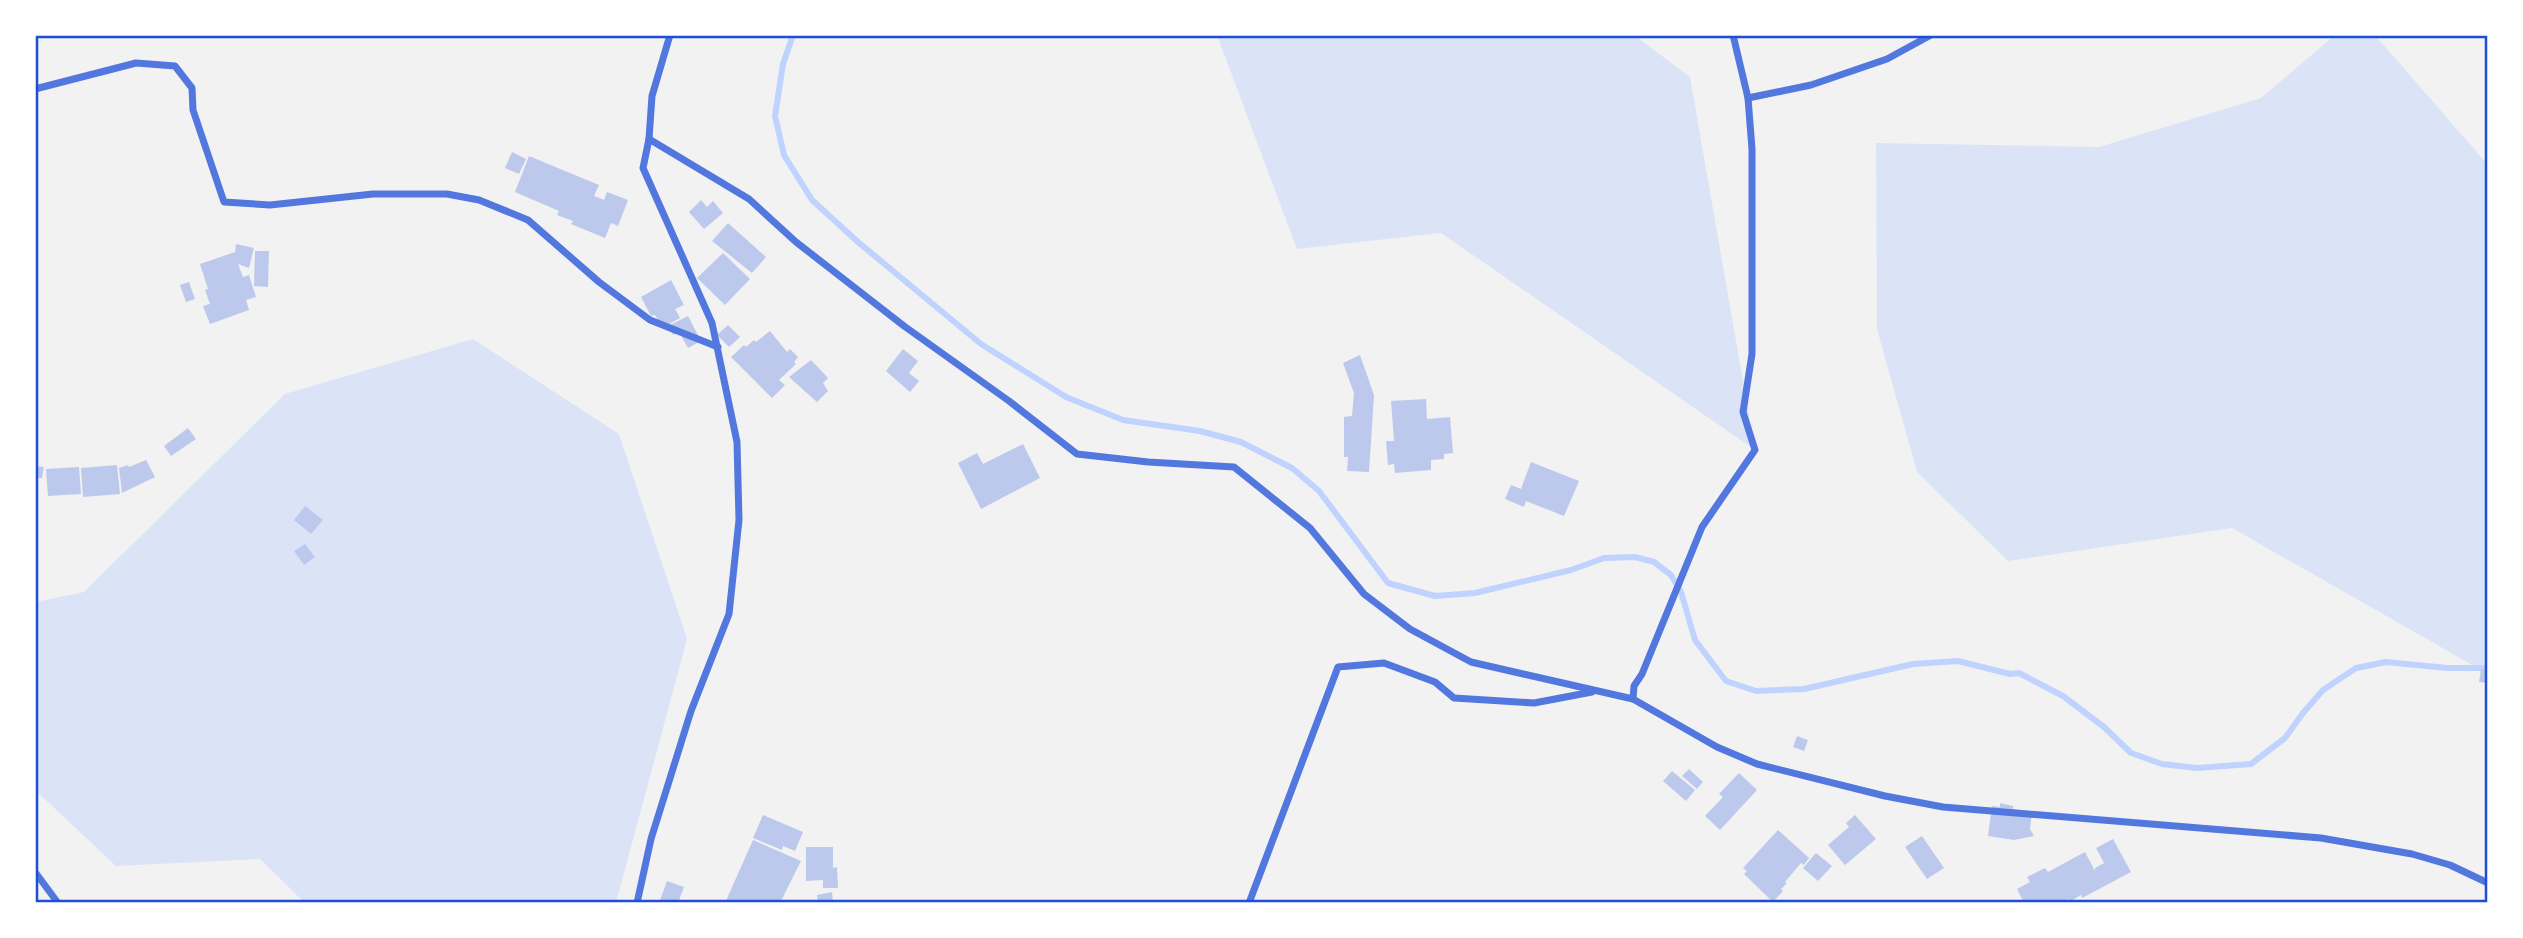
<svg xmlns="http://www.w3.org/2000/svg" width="2523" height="938" font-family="Signika,sans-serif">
  <rect width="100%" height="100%" fill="#f2f2f2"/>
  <g fill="#dbe4f7">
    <polygon points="1217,35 1634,35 1690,77 1755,450 1441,233 1297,249"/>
    <polygon points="2335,35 2375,35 2488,165 2488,674 2232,528 2008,561 1917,472 1877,329 1876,143 2099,147 2261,98"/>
    <polygon points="473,339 619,434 687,639 616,903 305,903 260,859 116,866 35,790 35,602 84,592 285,394"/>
  </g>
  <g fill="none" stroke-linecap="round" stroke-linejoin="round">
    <polyline stroke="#bfd3fe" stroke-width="6" points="793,35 783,64 775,116 784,155 812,200 858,242 981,344 1066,397 1123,420 1200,431 1241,442 1292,468 1319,491 1388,583 1435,596 1475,593 1571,570 1604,558 1635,557 1654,562 1671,575 1681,592 1695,640 1726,681 1756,691 1804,689 1913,664 1958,661 2010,674 2019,673 2063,696 2104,727 2131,753 2162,764 2197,768 2251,764 2285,738 2303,713 2323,690 2356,668 2386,662 2447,668 2488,668"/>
  </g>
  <g fill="#bdc9ec">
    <polygon points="512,152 526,159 519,174 505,168"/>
    <polygon points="529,156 599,185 594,196 604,200 607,192 628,200 618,226 611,223 605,238 571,224 573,221 557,215 559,211 515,192"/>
    <polygon points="701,200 707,207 713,201 723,213 704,229 689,212"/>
    <polygon points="728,223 766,257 752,273 712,241"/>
    <polygon points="236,244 254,248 249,268 238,264 243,277 249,275 256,297 246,300 249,310 210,324 203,306 210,304 205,290 208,289 200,264 235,252"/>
    <polygon points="255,251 269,251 268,287 254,286"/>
    <polygon points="723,253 750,279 725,305 697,278"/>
    <polygon points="671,280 684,305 675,309 680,318 662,328 655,315 651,316 641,297"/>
    <polygon points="189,282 195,299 186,302 180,285"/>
    <polygon points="688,316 701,341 688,348 679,332 673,335 668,326"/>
    <polygon points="728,325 740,337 729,347 717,335"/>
    <polygon points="770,331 787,352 790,349 798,357 794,362 796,364 779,380 785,385 772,398 731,357 744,345 746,347 754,340 756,342"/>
    <polygon points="903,349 918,361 909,373 919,381 910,392 886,371"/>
    <polygon points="1360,355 1374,395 1369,472 1347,471 1348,457 1344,457 1344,417 1352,416 1354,393 1343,363"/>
    <polygon points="811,360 828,378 823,383 828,391 817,402 789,377"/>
    <polygon points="1426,399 1427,419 1450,417 1453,453 1444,454 1444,459 1431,460 1431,470 1395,473 1394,464 1388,465 1386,441 1394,441 1391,401"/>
    <polygon points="188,428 196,439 171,456 164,446"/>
    <polygon points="1023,444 1040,478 981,509 958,463 977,453 983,464"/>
    <polygon points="146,460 155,477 122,493 119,468 128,465 129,467"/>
    <polygon points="1531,462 1579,481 1564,516 1526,501 1524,507 1505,499 1511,485 1521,489"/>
    <polygon points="117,465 120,494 83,497 81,468"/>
    <polygon points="35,466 44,467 42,478 35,478"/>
    <polygon points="79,467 81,494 48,496 46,469"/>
    <polygon points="305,506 323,520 311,534 294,520"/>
    <polygon points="305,544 315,557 304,565 294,551"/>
    <polygon points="2481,669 2488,670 2488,683 2479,682"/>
    <polygon points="1797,736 1808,740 1804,751 1793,747"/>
    <polygon points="1689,769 1703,782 1697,789 1682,776"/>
    <polygon points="1672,771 1695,790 1686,801 1663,781"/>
    <polygon points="1739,773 1757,790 1720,830 1705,816 1723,797 1719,794"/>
    <polygon points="2000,803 2013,806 2013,809 2032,812 2030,829 2034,836 2014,840 1988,836 1992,806 2000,807"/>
    <polygon points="763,815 803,832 795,851 783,846 782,850 753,838"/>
    <polygon points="1855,815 1876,839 1845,865 1828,845 1849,827 1846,823"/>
    <polygon points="1778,830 1809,858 1804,865 1801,863 1785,882 1787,883 1781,889 1783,891 1773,902 1744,874 1747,871 1743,868"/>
    <polygon points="1922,836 1944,868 1927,879 1905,847"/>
    <polygon points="2113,839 2131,872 2082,898 2081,895 2069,902 2068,899 2061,903 2024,903 2017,889 2030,882 2027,877 2045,868 2048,872 2085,852 2095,871 2095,868 2104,863 2096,848"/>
    <polygon points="753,840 801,861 780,903 761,901 760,903 725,903"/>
    <polygon points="806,847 833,847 833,868 837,867 838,888 823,888 823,880 806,881"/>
    <polygon points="1816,853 1832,866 1818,881 1803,868"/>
    <polygon points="667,881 684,887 678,903 659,903"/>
    <polygon points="832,892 833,903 818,903 817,895"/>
  </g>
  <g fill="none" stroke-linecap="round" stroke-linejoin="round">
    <g stroke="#5277de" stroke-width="7">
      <polyline points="35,89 136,63 175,66 192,88 193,110 224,202 270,205 373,194 447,194 479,200 528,220 599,282 650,320 718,347"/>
      <polyline points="1748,98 1811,85 1887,59 1931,35"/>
      <polyline points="649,139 749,199 796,242 904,326 1009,401 1077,454 1148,462 1234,467 1310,528 1364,594 1410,629 1471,662 1633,699 1717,747 1757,764 1885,796 1943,807 2321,838 2412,854 2450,865 2488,883"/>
      <polyline points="1633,699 1634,686 1642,674 1702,527 1755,450 1743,412 1752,354 1752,149 1748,98 1733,35"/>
      <polyline points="35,872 58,903"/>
      <polyline points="637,903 651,839 691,711 729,614 739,520 737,442 712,323 643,168 649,139 652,96 670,35"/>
      <polyline points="1249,903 1338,667 1384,663 1435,682 1454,698 1534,703 1592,692"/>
    </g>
  </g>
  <rect width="2523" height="938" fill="none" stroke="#ffffff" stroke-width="74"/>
  <rect x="37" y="37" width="2449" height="864" fill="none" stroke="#1d4ed8" stroke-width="2.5"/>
</svg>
